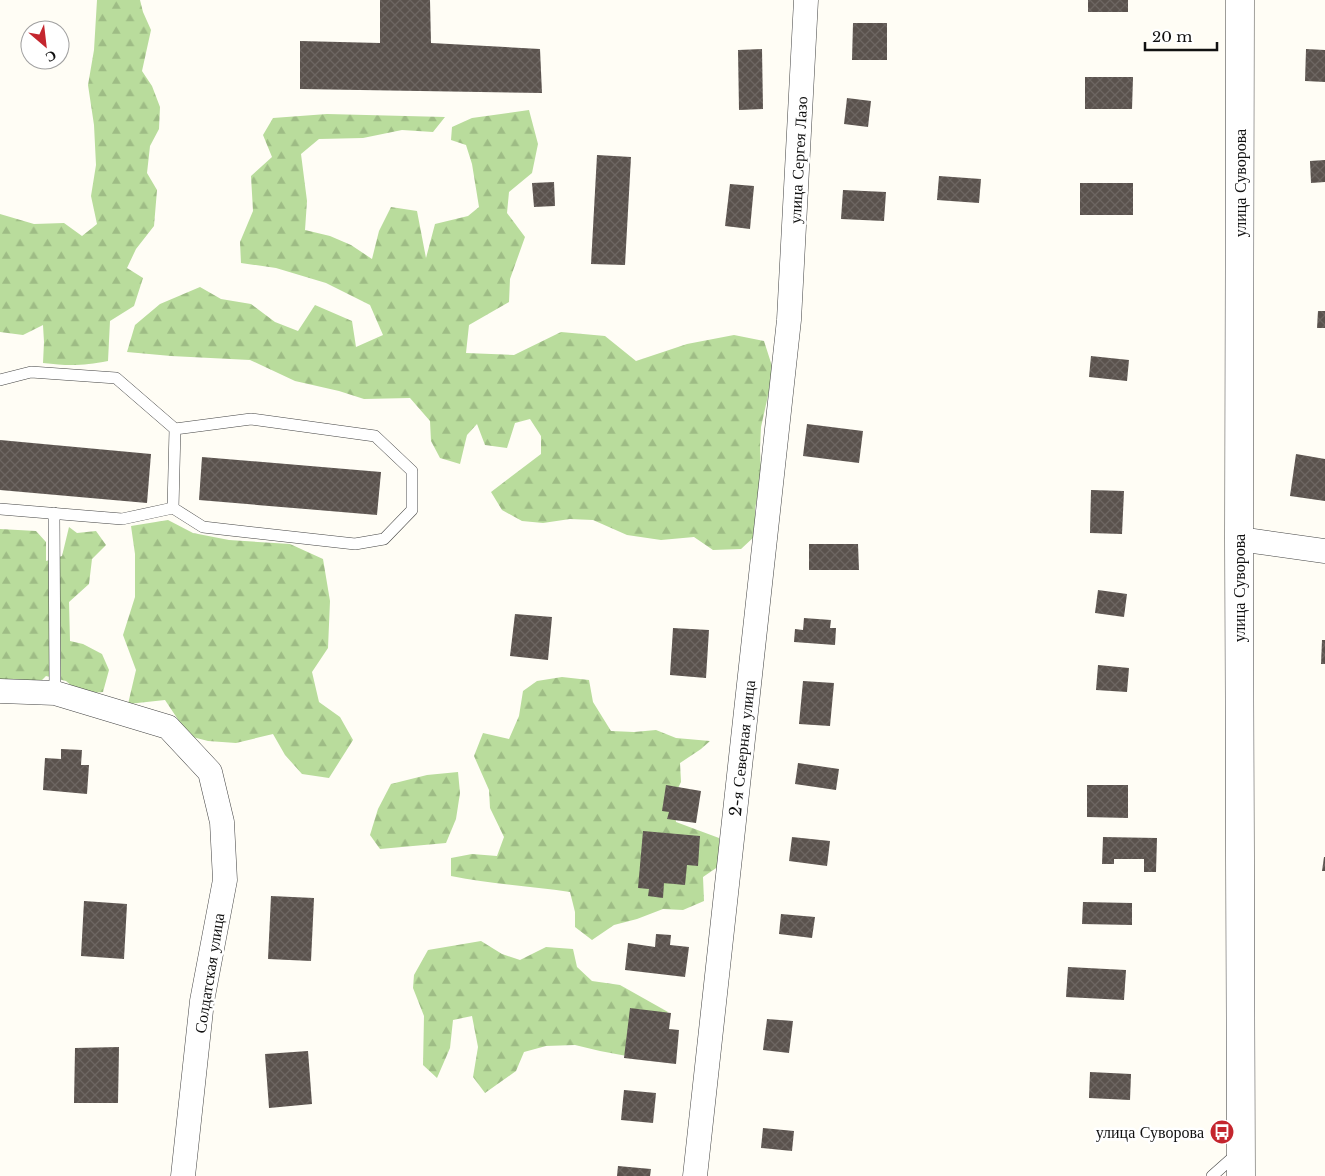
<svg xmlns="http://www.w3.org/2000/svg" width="1325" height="1176" font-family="'Libre Baskerville',serif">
  <defs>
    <pattern id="forest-firs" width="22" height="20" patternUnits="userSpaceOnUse" patternTransform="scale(1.25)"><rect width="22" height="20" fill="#b9dc9c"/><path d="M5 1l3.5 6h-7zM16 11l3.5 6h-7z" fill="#9ebc85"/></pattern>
    <pattern id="building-cross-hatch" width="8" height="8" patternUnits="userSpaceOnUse" patternTransform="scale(1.25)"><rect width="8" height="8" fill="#5a524d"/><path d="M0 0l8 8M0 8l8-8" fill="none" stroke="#6d6662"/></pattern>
  </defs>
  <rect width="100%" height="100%" fill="#fffdf5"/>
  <g fill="url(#forest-firs)">
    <path d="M97 0H140L143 12 151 30 142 71 152 86 160 107 159 129 150 146 147 173 157 190 154 226 136 249 127 268 143 278 134 306 110 321 108 361C83 366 68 366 43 363L44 342 43 325 23 335 0 332V214L34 224 64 223 82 236 97 224 91 196 96 165 94 125 88 85 94 50Z"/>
    <polygon points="529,110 538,144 532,173 509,192 507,213 525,237 510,279 509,302 469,325 466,353 514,355 561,332 605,336 636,361 687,344 734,335 764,341 772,366 769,391 761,427 760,448 761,477 755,509 755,536 741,549 713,550 694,537 661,540 627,535 593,520 570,519 543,523 522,521 502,510 491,492 541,454 541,436 530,419 515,423 507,448 485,445 477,424 467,435 460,464 440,458 431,441 430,421 410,398 364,399 339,391 295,381 250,360 171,356 127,352 135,325 160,304 200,287 221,299 251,304 275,322 298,331 315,305 352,321 356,347 383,335 370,305 326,283 276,268 241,263 240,242 253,211 251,176 272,157 263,135 273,118 327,114 445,117 433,132 402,130 363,138 319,139 301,154 307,201 305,230 330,236 351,245 372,259 379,231 391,207 417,211 426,258 435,224 468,216 479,207 472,164 466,145 451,140 452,127 472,118"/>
    <polygon points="168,520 193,533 229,540 290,544 323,559 330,601 328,648 312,672 319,702 340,717 353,740 329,778 302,774 285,755 273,734 236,743 208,741 189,736 165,700 128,704 136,670 123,635 135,597 135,554 131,526"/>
    <polygon points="69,527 77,533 96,531 106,545 92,559 89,584 69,602 70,641 83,644 102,654 109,670 103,692 81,694 66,681 46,676 37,685 0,685 0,529 36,531 46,542 46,561 62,556"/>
    <path d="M562 677 589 680 593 702 611 731 634 732 656 730 676 738 710 741 701 749 680 763 681 782 672 800 676 822 719 838 722 864 703 877 704 901 683 910 663 909 637 919 614 925 592 940 575 927V912L570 892C530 886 490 884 451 876V858L472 854 497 856 504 837 490 808 489 790 474 756 483 733 509 739 519 716 523 691 537 681Z"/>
    <polygon points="458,772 460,793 456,819 446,843 380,849 370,835 378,809 391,784 427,775"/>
    <polygon points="481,941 502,954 520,960 546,947 573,949 577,967 592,981 620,985 668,1012 642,1035 632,1057 600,1051 575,1045 546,1046 524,1052 516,1071 485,1093 473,1077 478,1047 472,1016 453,1020 450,1048 437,1078 423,1065 424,1016 413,988 414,975 428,950"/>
  </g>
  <g fill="url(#building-cross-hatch)">
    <polygon points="380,0 430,0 431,43 540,49 542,93 300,89 300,41 380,43"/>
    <rect x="1088" y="0" width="40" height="12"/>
    <polygon points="853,23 887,23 887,60 852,60"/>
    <polygon points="762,49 763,109 739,110 738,50"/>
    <polygon points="1306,49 1325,50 1325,82 1305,81"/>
    <polygon points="1085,77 1133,77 1132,109 1085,109"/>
    <polygon points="847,98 871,101 868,127 844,124"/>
    <polygon points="597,155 631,157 625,265 591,264"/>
    <polygon points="1325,160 1325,182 1311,183 1310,161"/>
    <polygon points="939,176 981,179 979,203 937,200"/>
    <polygon points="554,182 555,206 534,207 532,183"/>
    <rect x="1080" y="183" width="53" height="32"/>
    <polygon points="730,184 754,186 750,229 725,226"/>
    <polygon points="843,190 886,192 884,221 841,219"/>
    <polygon points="1318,311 1325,311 1325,328 1317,328"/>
    <polygon points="1091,356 1129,360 1127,381 1089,377"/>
    <polygon points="807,424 863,431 859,463 803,456"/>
    <polygon points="0,440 151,454 147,503 0,490"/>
    <polygon points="1296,454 1325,459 1325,501 1290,496"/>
    <polygon points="202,457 381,472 377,515 199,500"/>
    <polygon points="1091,490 1124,491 1122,534 1090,533"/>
    <polygon points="809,544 858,544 859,570 809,570"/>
    <polygon points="1098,590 1127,594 1124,617 1095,613"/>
    <polygon points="515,614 552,617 548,660 510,656"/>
    <polygon points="804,618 831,620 830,628 836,628 835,645 794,642 795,629 803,630"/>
    <polygon points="673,628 709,630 706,678 670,675"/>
    <polygon points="1322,640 1325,640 1325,664 1321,664"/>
    <polygon points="1098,665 1129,668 1127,692 1096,690"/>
    <polygon points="803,681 834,683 830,726 799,724"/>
    <polygon points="61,749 82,750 81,765 89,765 87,794 43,790 45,758 61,759"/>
    <polygon points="798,763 839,769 836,790 795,784"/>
    <polygon points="666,785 701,791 696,823 667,819 669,812 662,811"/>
    <polygon points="1087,785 1128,785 1128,818 1087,817"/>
    <polygon points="643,831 700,836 698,866 687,865 685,885 664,883 663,898 648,896 649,889 638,888"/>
    <polygon points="792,837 830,841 827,866 789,861"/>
    <polygon points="1103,837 1157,838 1156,872 1144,872 1144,859 1114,859 1114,864 1102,864"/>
    <polygon points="1324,857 1325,857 1325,871 1322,871"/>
    <polygon points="271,896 314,898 311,961 268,959"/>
    <polygon points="84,901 127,904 124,959 81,956"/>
    <polygon points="1083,902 1132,903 1132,925 1082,924"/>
    <polygon points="781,914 815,917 812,938 779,934"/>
    <polygon points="656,934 671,935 670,945 689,947 685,977 625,970 628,943 655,947"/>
    <polygon points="1068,967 1126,970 1124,1000 1066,997"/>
    <polygon points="630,1008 671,1013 669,1029 679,1030 676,1064 624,1058"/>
    <polygon points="767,1019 793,1021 789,1053 763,1050"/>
    <polygon points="119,1047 118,1103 74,1103 75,1048"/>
    <polygon points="308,1051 312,1104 269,1108 265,1054"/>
    <polygon points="1090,1072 1131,1074 1130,1100 1089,1098"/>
    <polygon points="624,1090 656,1093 653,1123 621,1120"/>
    <polygon points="763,1128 794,1131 792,1151 761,1148"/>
    <polygon points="618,1166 651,1169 650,1176 617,1176"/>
  </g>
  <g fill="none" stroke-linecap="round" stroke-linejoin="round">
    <defs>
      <g id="service">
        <polyline points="0,380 31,372 116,378 175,429 251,419 375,436 412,471 412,510 384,539 355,544 203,527 173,508 175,429"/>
        <polyline points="0,509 122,519 173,508"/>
        <polyline points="54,513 55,693"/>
        <polyline points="1212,1176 1239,1152"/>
      </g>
      <g id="minor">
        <polyline points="1239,539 1325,551"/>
        <polyline points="0,691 55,693 168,727 210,772 222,822 225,880 202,1001 183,1176"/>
        <polyline points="695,1176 789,320 806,0"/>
      </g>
      <polyline id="tertiary" points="1240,0 1239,539 1241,1176"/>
    </defs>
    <use href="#service" stroke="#444" stroke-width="12"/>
    <use href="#minor" stroke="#444" stroke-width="25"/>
    <use href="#tertiary" stroke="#444" stroke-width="29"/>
    <use href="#service" stroke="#fff" stroke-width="11"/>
    <use href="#minor" stroke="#fff" stroke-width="24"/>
    <use href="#tertiary" stroke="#fff" stroke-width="28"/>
  </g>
  <defs>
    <symbol id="bus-disc" viewBox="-11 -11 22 22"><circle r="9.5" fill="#c4262e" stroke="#fff"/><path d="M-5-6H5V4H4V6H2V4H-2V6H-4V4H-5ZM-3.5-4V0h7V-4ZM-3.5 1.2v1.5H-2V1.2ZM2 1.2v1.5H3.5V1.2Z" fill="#fff"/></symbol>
  </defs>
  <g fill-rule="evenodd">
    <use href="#bus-disc" x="1208" y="1118" width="28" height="28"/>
  </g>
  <g text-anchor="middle" stroke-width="5" stroke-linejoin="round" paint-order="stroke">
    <g font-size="16" fill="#111" stroke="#fff">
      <text transform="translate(798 160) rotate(-87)" y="6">улица Сергея Лазо</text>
      <text transform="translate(1240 183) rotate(-90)" y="6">улица Суворова</text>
      <text transform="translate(1239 588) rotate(-90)" y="6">улица Суворова</text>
      <text transform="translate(742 748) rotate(-84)" y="6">2-я Северная улица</text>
      <text transform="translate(209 973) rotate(-81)" y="6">Солдатская улица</text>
    </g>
    <g font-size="16" fill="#111" stroke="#fff" text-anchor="end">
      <text x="1204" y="1138">улица Суворова</text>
    </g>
  </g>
  <g transform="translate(45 45) rotate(152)"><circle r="24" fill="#ffffff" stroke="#a0a0a0"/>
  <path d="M0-4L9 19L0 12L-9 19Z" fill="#c4262e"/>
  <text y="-8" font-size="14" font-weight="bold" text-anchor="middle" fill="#111111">С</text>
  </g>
  <path d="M1145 42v8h72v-8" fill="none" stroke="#111111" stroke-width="2.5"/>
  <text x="1152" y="42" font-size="15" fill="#111111" stroke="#ffffff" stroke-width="4" paint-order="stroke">20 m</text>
</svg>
